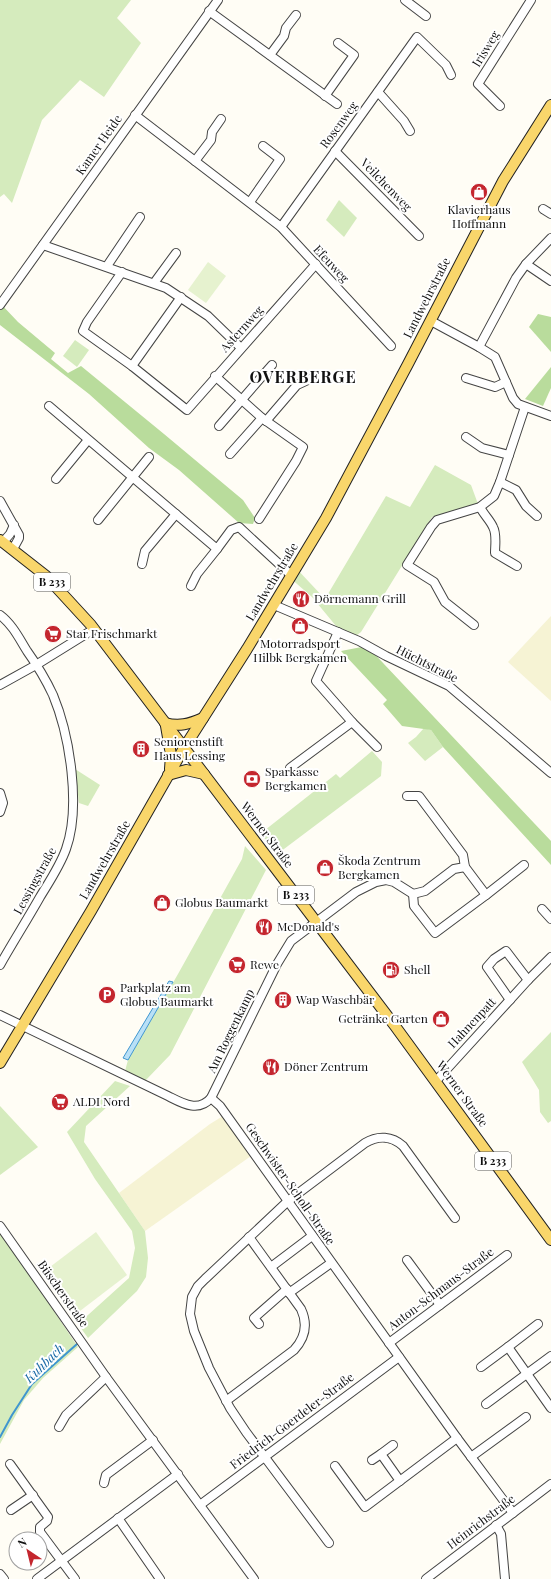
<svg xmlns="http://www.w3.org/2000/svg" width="551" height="1579" font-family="'Playfair Display',serif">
  <rect width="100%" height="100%" fill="#fffdf5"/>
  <g fill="#f6f3d4">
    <polygon points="551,616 551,701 508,662"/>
    <polygon points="223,1116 251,1156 145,1231 119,1193 210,1124"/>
  </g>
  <g fill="#d5ebbd">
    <polygon points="0,0 131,0 117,18 141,43 104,97 80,80 42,120 12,203 4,194 0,197"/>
    <polygon points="339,200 357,218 344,237 326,220"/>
    <polygon points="75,340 89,350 77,367 63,356"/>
    <polygon points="435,465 471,485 478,504 432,517 361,632 357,635 341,632 312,597 289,577 295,567 325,599 386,496 410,507"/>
    <polygon points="424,728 431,730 443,747 425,761 408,743 416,737"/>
    <polygon points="372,751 382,762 381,776 280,852 270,844 260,834 336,774 340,778"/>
    <polygon points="75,769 100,785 88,806 79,803"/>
    <polygon points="245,846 266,870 170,1055 145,1081 125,1071 128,1060 178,974 242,859"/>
    <polygon points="551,1032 551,1121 548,1123 540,1112 539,1090 522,1062"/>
    <polygon points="115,1081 130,1086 86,1126 84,1142 145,1231 148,1258 146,1277 137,1291 88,1338 78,1324 129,1278 135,1248 132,1231 95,1179 67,1132"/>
    <polygon points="0,1106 38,1147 0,1175"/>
    <polygon points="0,1231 78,1347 43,1378 24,1400 0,1444"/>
  </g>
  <g fill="#b9dc9c">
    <polygon points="0,303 18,322 55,353 51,359 68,373 81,366 164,434 243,500 255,518 253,524 239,523 179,470 149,448 89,394 0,325"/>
    <polygon points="538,314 551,317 551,352 529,327"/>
    <polygon points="551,367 551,388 543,406 525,399"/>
    <polygon points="367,646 551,841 551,865 443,747 431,730 402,726 383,704 387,700 341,651"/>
  </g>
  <g fill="#e6f2cf">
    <polygon points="208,262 226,276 206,303 188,290"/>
    <polygon points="96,1232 127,1275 76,1314 46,1270"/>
  </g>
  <polygon fill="#b9e0f7" stroke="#3f96cf" points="169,981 173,982 128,1060 123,1058"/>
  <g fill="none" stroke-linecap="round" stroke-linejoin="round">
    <polyline stroke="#3f96cf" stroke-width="2" points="0,1437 12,1415 32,1384 77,1344"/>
    <defs>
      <g id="minor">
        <polyline points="405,0 426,16"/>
        <polyline points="209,11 337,104"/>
        <polyline points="270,55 284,36 286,28 296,15"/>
        <polyline points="378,92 404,121 410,131"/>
        <polyline points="325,96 354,55 338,43"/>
        <polyline points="500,106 478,84 531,0"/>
        <polyline points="135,115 281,227 391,346"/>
        <polyline points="335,151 419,236"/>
        <polyline points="195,161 211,140 212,132 221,119"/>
        <polyline points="250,202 280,159 263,146"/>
        <polyline points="543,209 551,214"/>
        <polyline points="281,227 417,37 446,65 451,75"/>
        <polyline points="43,245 166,288 208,316 241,348"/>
        <polyline points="526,264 551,281"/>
        <polyline points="107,266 140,217"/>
        <polyline points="122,272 87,322 83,331 132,366 187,410 316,264"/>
        <polyline points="154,283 176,253"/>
        <polyline points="0,305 218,0"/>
        <polyline points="431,321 479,347 495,357 513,398 518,404 551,416"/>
        <polyline points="479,347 516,278 526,264 551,238"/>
        <polyline points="132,366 181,297"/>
        <polyline points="215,376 262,418 303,447 296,461 259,519"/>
        <polyline points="466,378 495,387 506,382"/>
        <polyline points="49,406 217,549 231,530 239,527 291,575"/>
        <polyline points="266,421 297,385 310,379"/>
        <polyline points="219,426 272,365"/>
        <polyline points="466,437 482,448 509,455"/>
        <polyline points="230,454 262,418"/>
        <polyline points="56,479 88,440"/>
        <polyline points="500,482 516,490 526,506 537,516"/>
        <polyline points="0,501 19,535 19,538 13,549"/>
        <path d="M480 507C484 515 490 520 493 527 497 534 495 545 495 553L517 566"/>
        <polyline points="98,520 149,457"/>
        <polyline points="3,542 10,534 14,525"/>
        <polyline points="142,564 145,551 176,514"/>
        <polyline points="191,586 197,574 217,549"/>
        <polyline points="274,605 359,641 386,656 449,686 551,773"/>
        <path d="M0 615C12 624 19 638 27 651 37 665 46 680 53 695 70 736 81 807 66 849 60 866 49 882 40 897 27 920 13 942 0 965"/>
        <polyline points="474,625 445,602 434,582 407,565 431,527 437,520 480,507 494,496 500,482 525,407"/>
        <polyline points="0,685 36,665 94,629"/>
        <polyline points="352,722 377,747"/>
        <polyline points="290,768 352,722 316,681 338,632"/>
        <polyline points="0,793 3,803 0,812"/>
        <polyline points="407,796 419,796 463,855 465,867 486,895 524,865"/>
        <polyline points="465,867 454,869 425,891 413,894 414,906 435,933 486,895"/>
        <polyline points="542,909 551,919"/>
        <polyline points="510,1000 487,967 494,959 506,951 528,980"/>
        <path d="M0 1015 168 1096C182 1103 198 1113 211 1098L277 964 291 941 356 892 376 882 386 880 394 882 413 894"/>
        <polyline points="436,1081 528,980 551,957"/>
        <polyline points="211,1098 220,1106 457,1438 513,1513"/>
        <polyline points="0,1226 106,1377 254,1579"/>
        <polyline points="407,1260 440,1305"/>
        <polyline points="271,1267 312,1236"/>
        <polyline points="289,1293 331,1263"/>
        <polyline points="259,1324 254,1318 287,1289"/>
        <polyline points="389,1343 507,1255"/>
        <polyline points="508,1347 538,1324"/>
        <polyline points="481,1367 508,1347 551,1408"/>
        <path d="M226 1401 294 1350C305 1338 308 1324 301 1309L249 1237"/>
        <polyline points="486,1404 551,1356"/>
        <polyline points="59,1427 66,1415 106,1377"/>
        <polyline points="393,1445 381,1454 400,1481"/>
        <polyline points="471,1457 526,1417"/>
        <polyline points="372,1460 381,1454"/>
        <polyline points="10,1464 48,1517 47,1521 40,1527 40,1532 75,1579"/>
        <polyline points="335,1466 365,1507 457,1438"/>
        <polyline points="104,1483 106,1475 153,1440"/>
        <polyline points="200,1505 399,1357"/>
        <polyline points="11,1510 33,1495"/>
        <polyline points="118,1518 160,1579"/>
        <polyline points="496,1525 501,1534 505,1579"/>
        <path d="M329 1543 246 1432 230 1408 209 1368 194 1331 190 1314 192 1297 198 1286 205 1279 288 1201 365 1143C378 1135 392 1136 403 1146L455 1218"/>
        <polyline points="0,1574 4,1579"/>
        <polyline points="37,1579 178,1474"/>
        <polyline points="426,1579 551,1484"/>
      </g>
      <g id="major">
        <polyline points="0,540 46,576 91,625 395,1026 551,1240"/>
        <path d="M165 723C179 727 189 724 203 718"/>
        <polyline points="166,726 171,755 170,769"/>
        <polyline points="168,775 186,770 204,774"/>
        <polyline points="0,1063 91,911 184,748 247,649 326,518 408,364 503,181 551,105"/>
      </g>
    </defs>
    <use href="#minor" stroke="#444" stroke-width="10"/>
    <use href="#major" stroke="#222" stroke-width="12"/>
    <use href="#minor" stroke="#fff" stroke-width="8"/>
    <use href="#major" stroke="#f9d66b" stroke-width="10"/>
  </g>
  <defs>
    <symbol id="shop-disc" viewBox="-11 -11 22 22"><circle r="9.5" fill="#c4262e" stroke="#fff"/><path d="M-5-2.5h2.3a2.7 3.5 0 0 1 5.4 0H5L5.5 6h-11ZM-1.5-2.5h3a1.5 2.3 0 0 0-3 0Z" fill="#fff"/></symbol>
    <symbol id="restaurant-disc" viewBox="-11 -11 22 22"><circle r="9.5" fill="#c4262e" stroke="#fff"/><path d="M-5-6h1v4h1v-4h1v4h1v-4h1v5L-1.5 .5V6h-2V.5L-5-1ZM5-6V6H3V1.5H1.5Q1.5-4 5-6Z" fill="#fff"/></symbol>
    <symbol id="supermarket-disc" viewBox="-11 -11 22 22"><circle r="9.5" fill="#c4262e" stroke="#fff"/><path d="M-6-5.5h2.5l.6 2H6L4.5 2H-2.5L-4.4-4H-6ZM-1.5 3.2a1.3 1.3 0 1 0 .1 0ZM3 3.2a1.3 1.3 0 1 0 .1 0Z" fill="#fff"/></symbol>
    <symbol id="building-disc" viewBox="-11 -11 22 22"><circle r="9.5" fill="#c4262e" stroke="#fff"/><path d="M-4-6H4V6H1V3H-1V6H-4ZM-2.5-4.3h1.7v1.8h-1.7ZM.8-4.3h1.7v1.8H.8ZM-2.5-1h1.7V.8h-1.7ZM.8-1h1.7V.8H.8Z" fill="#fff"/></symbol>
    <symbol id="bank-disc" viewBox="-11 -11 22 22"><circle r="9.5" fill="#c4262e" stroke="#fff"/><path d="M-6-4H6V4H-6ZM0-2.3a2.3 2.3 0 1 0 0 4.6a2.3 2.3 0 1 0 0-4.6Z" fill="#fff"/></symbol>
    <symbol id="fuel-disc" viewBox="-11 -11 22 22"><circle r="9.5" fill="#c4262e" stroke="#fff"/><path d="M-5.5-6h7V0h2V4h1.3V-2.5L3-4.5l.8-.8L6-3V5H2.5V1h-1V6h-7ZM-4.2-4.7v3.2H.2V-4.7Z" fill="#fff"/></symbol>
    <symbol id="parking-disc" viewBox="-11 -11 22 22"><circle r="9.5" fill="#c4262e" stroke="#fff"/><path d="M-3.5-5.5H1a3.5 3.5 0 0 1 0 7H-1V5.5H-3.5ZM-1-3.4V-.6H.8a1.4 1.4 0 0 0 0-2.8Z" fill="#fff"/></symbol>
  </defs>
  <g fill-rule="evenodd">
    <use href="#shop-disc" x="469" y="182" width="20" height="20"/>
    <use href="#restaurant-disc" x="291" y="589" width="20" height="20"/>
    <use href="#shop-disc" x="290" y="616" width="20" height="20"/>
    <use href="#supermarket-disc" x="43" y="624" width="20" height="20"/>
    <use href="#building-disc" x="131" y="739" width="20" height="20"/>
    <use href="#bank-disc" x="242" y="769" width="20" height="20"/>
    <use href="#shop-disc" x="315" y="858" width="20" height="20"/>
    <use href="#shop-disc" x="152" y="893" width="20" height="20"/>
    <use href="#restaurant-disc" x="254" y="917" width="20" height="20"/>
    <use href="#supermarket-disc" x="227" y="955" width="20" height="20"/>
    <use href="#fuel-disc" x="381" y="960" width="20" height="20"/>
    <use href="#parking-disc" x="97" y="985" width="20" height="20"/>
    <use href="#building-disc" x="273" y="990" width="20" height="20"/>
    <use href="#shop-disc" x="431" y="1009" width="20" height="20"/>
    <use href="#restaurant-disc" x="261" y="1057" width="20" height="20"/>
    <use href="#supermarket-disc" x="50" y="1092" width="20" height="20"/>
  </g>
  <g text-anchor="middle" stroke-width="4" stroke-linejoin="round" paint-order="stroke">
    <g fill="#fff" stroke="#585858" stroke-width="1">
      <rect x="34" y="573" width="36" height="18" rx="3"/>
      <rect x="278" y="886" width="36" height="18" rx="3"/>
      <rect x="475" y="1152" width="36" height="18" rx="3"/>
    </g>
    <g font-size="11" font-weight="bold" fill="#111">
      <text x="52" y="586">B 233</text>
      <text x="296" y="899">B 233</text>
      <text x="493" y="1165">B 233</text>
    </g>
    <g font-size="12" fill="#111" stroke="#fff">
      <text transform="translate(486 49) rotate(-58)" y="4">Irisweg</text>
      <text transform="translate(339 125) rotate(-54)" y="4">Rosenweg</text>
      <text transform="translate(99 145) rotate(-55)" y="4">Kamer Heide</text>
      <text transform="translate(386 185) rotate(46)" y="4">Veilchenweg</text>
      <text transform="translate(331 264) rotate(47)" y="4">Efeuweg</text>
      <text transform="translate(427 298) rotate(-63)" y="4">Landwehrstraße</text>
      <text transform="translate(242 329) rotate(-48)" y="4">Asternweg</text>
      <text transform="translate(272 582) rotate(-59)" y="4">Landwehrstraße</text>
      <text transform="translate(427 664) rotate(27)" y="4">Hüchtstraße</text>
      <text transform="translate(267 835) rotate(53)" y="4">Werner Straße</text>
      <text transform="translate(105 860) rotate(-60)" y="4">Landwehrstraße</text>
      <text transform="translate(35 881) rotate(-61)" y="4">Lessingstraße</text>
      <text transform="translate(472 1023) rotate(-47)" y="4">Hahnenpatt</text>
      <text transform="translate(231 1031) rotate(-64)" y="4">Am Roggenkamp</text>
      <text transform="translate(462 1094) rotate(54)" y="4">Werner Straße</text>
      <text transform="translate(290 1184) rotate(55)" y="4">Geschwister-Scholl-Straße</text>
      <text transform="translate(441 1289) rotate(-37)" y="4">Anton-Schmaus-Straße</text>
      <text transform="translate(63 1294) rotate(55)" y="4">Büscherstraße</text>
      <text transform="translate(292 1421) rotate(-37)" y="4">Friedrich-Goerdeler-Straße</text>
      <text transform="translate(481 1522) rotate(-37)" y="4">Heinrichstraße</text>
    </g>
    <g font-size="12" fill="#111" stroke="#fff" text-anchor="start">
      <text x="479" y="214" text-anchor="middle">Klavierhaus<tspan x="479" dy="14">Hoffmann</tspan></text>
      <text x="314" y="603">Dörnemann Grill</text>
      <text x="66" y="638">Star Frischmarkt</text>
      <text x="300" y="648" text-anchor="middle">Motorradsport<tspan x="300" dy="14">Hilbk Bergkamen</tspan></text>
      <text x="154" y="746">Seniorenstift<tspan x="154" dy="14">Haus Lessing</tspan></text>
      <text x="265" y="776">Sparkasse<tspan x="265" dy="14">Bergkamen</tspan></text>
      <text x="338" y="865">Škoda Zentrum<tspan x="338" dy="14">Bergkamen</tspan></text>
      <text x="175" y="907">Globus Baumarkt</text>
      <text x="277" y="931">McDonald's</text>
      <text x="250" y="969">Rewe</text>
      <text x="404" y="974">Shell</text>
      <text x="120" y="992">Parkplatz am<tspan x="120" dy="14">Globus Baumarkt</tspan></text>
      <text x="296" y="1004">Wap Waschbär</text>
      <text x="428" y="1023" text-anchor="end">Getränke Garten</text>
      <text x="284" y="1071">Döner Zentrum</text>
      <text x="73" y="1106">ALDI Nord</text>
    </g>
    <g font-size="13" font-style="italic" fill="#1768a6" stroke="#fff">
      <text transform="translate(44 1363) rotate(-44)" y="5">Kuhbach</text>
    </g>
    <g font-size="16" font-weight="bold" letter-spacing="1" fill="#111" stroke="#fff">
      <text x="303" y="383">OVERBERGE</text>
    </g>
  </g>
  <g transform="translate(28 1551) rotate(325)"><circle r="19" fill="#ffffff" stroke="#a0a0a0"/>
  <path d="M0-3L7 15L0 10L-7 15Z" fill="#c4262e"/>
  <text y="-6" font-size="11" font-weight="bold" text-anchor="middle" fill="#111111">N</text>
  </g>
</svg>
